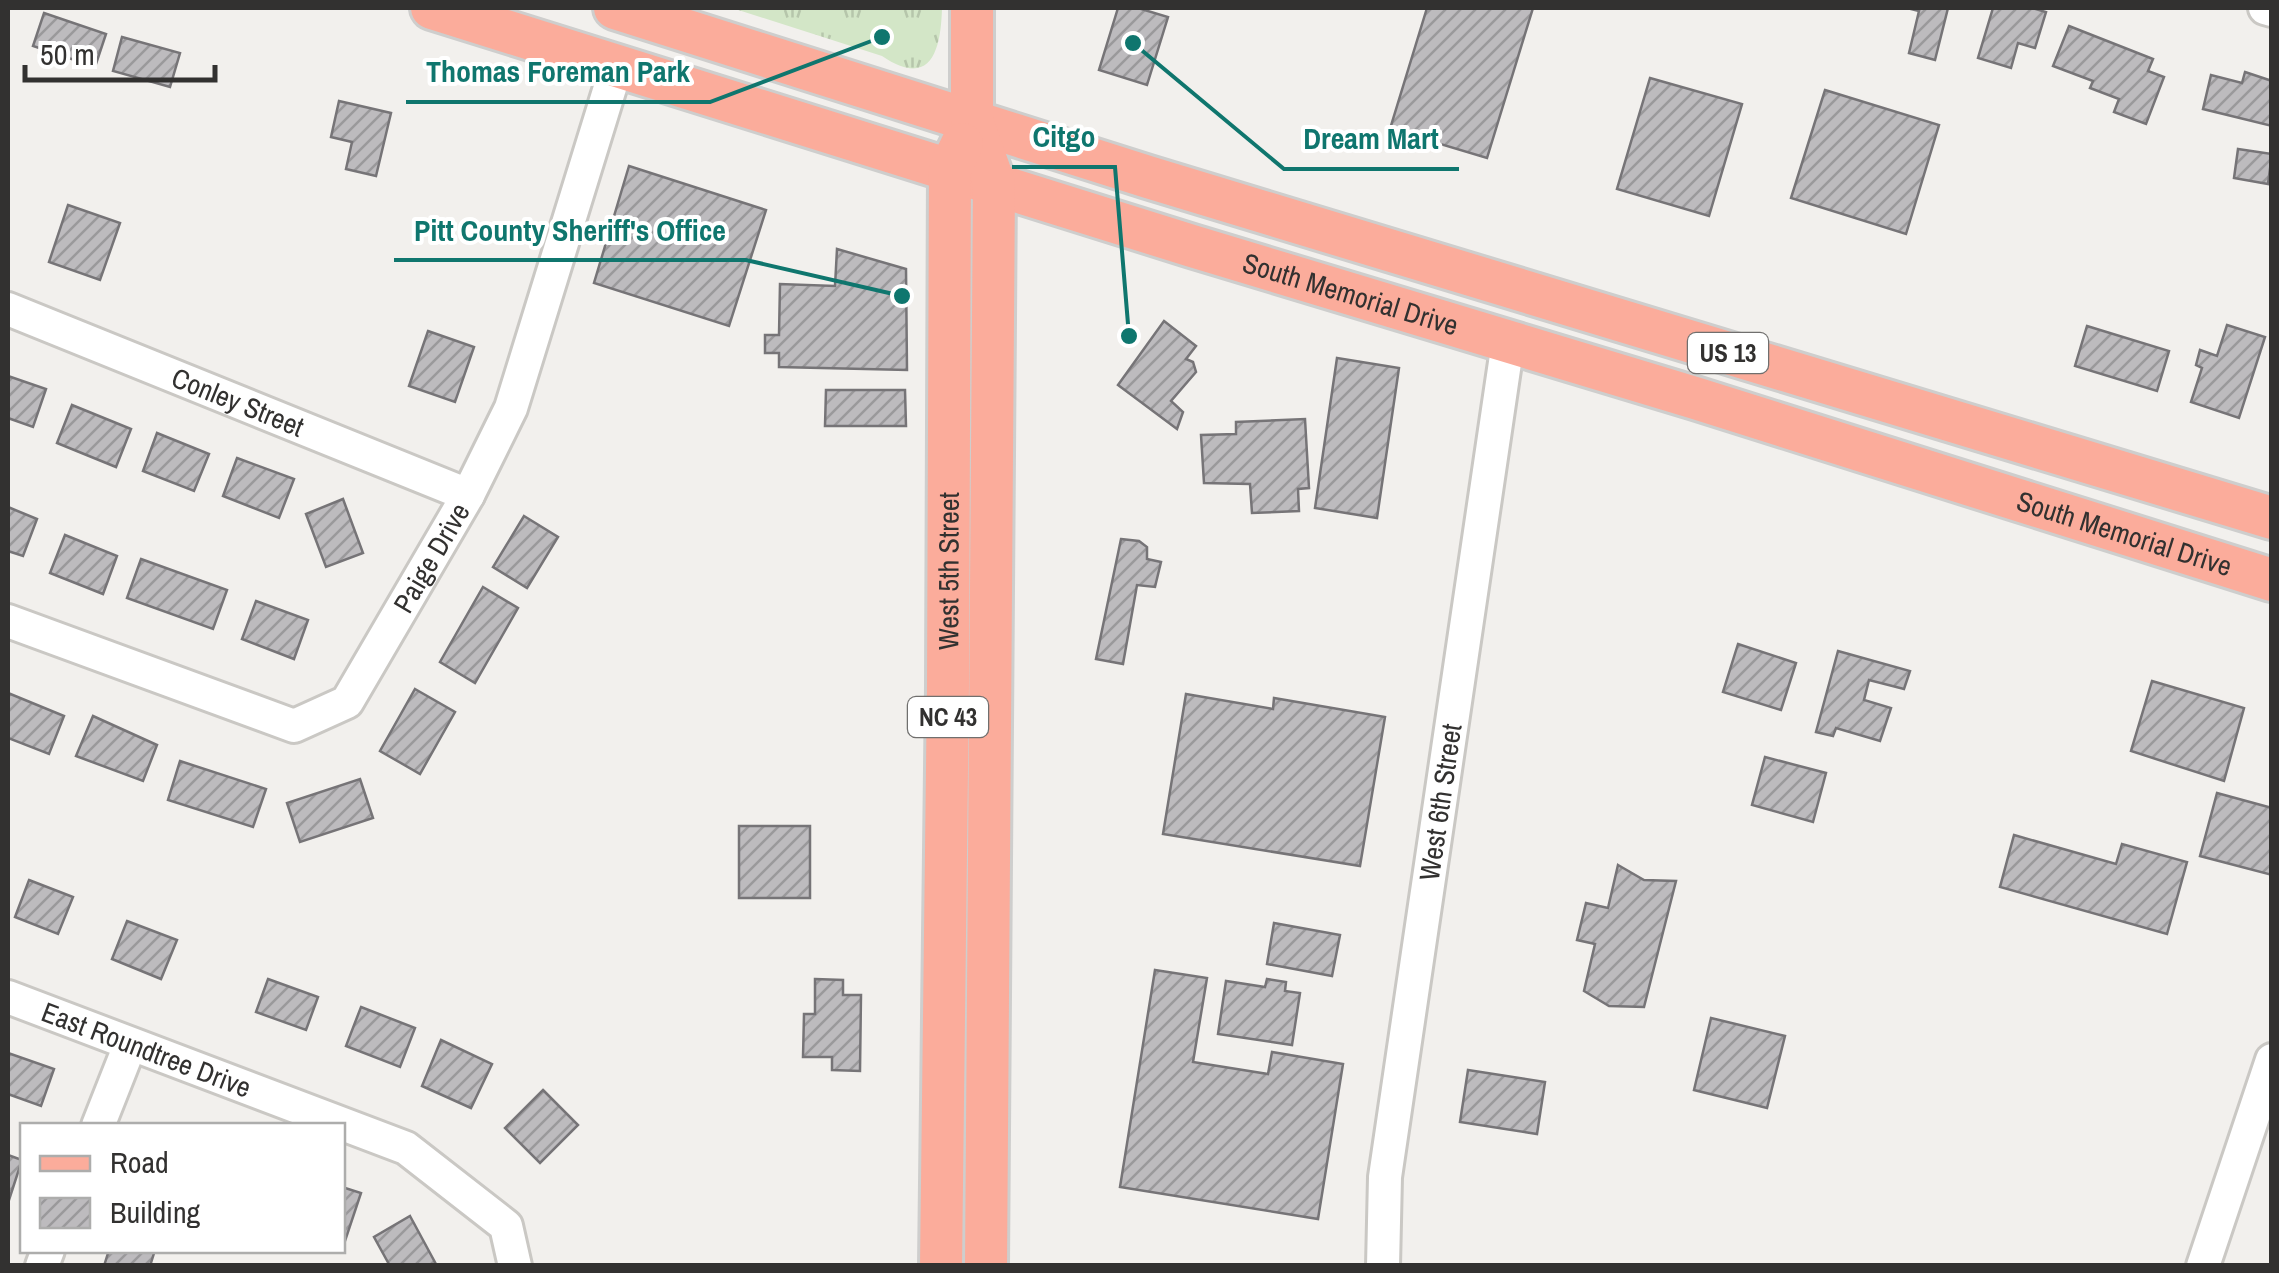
<svg xmlns="http://www.w3.org/2000/svg" width="2279" height="1273" font-family="'Archivo Narrow',sans-serif">
  <defs>
    <pattern id="park-tufts" width="24" height="20" patternUnits="userSpaceOnUse" patternTransform="scale(2.5)"><rect width="24" height="20" fill="#d3e6c7"/><path d="M3 7l-1-3M5 7V3M7 7l1-3M15 17l-1-3M17 17v-4M19 17l1-3" fill="none" stroke="#b6c6ab"/></pattern>
    <pattern id="building-hatch" width="6" height="6" patternUnits="userSpaceOnUse" patternTransform="scale(2.5)"><rect width="6" height="6" fill="#bdbbbe"/><path d="M-1 1l2-2M0 6l6-6M5 7l2-2" fill="none" stroke="#9a999b"/></pattern>
  </defs>
  <rect width="100%" height="100%" fill="#f2f0ed"/>
  <path fill="url(#park-tufts)" d="M732 8H942C941 48 932 90 882 56Z"/>
  <g fill="url(#building-hatch)" stroke="#767477" stroke-width="2.5">
    <polygon points="1118,8 1138,8 1168,17 1147,85 1099,70"/>
    <polygon points="1427,8 1533,8 1487,158 1390,129"/>
    <polygon points="1907,8 1948,8 1935,60 1909,53 1919,11"/>
    <polygon points="1993,8 2032,8 2046,12 2035,48 2018,43 2011,68 1978,58"/>
    <polygon points="44,13 106,34 95,67 33,46"/>
    <polygon points="2069,26 2153,59 2148,71 2164,77 2146,124 2114,112 2119,99 2090,88 2093,81 2053,66"/>
    <polygon points="122,37 180,53 170,87 113,71"/>
    <polygon points="2245,72 2272,81 2272,126 2203,109 2211,75 2242,83"/>
    <polygon points="1650,78 1742,104 1709,216 1617,189"/>
    <polygon points="1825,90 1939,125 1906,234 1791,198"/>
    <polygon points="339,101 391,113 376,176 346,169 352,142 331,137"/>
    <polygon points="2238,149 2272,154 2268,184 2234,178"/>
    <polygon points="629,166 766,210 729,326 594,283"/>
    <polygon points="68,205 120,223 100,280 49,262"/>
    <polygon points="837,249 906,269 907,370 779,367 779,353 765,353 765,335 779,335 780,284 835,286"/>
    <polygon points="1164,321 1196,346 1186,359 1193,362 1196,372 1171,401 1183,412 1177,429 1118,385"/>
    <polygon points="2227,325 2265,337 2239,418 2191,402 2202,368 2196,365 2200,350 2217,356"/>
    <polygon points="2087,326 2169,351 2157,391 2075,366"/>
    <polygon points="428,331 474,347 455,402 409,386"/>
    <polygon points="1337,358 1399,368 1377,518 1315,508"/>
    <polygon points="8,376 46,389 33,427 8,418"/>
    <polygon points="826,390 905,390 906,426 825,426"/>
    <polygon points="72,405 131,429 116,467 57,443"/>
    <polygon points="1305,419 1309,488 1298,489 1299,511 1252,513 1250,484 1204,483 1201,435 1236,434 1236,422"/>
    <polygon points="157,433 209,454 194,491 143,471"/>
    <polygon points="237,458 294,479 279,518 223,496"/>
    <polygon points="343,499 363,553 326,567 306,514"/>
    <polygon points="8,507 37,519 23,556 8,551"/>
    <polygon points="524,516 558,537 527,588 493,567"/>
    <polygon points="65,535 117,556 103,594 50,573"/>
    <polygon points="1121,539 1139,541 1147,547 1147,559 1161,562 1155,587 1137,585 1123,664 1096,659"/>
    <polygon points="141,559 227,590 213,629 127,598"/>
    <polygon points="483,587 518,608 475,683 440,662"/>
    <polygon points="256,601 308,620 294,659 242,639"/>
    <polygon points="1738,644 1796,663 1781,710 1723,692"/>
    <polygon points="1838,651 1910,671 1904,689 1869,680 1864,700 1891,708 1880,741 1836,728 1833,736 1816,732"/>
    <polygon points="2152,681 2244,708 2224,781 2131,751"/>
    <polygon points="415,689 455,712 420,774 380,751"/>
    <polygon points="8,693 64,716 49,754 8,738"/>
    <polygon points="1186,694 1273,709 1274,698 1385,717 1360,866 1163,834"/>
    <polygon points="93,716 157,745 143,781 76,756"/>
    <polygon points="1765,757 1826,773 1813,822 1752,805"/>
    <polygon points="180,761 266,789 253,827 168,800"/>
    <polygon points="360,779 373,818 300,842 287,803"/>
    <polygon points="2217,793 2272,808 2272,875 2200,856"/>
    <rect x="739" y="826" width="71" height="72"/>
    <polygon points="2014,835 2116,864 2122,844 2187,862 2167,934 2000,887"/>
    <polygon points="1618,865 1644,880 1676,881 1644,1007 1609,1006 1584,991 1595,944 1577,940 1586,903 1608,908"/>
    <polygon points="29,880 73,897 58,934 15,917"/>
    <polygon points="127,921 177,940 161,979 112,959"/>
    <polygon points="1274,923 1340,935 1332,976 1267,964"/>
    <polygon points="1155,970 1207,978 1193,1062 1268,1074 1272,1052 1343,1064 1318,1219 1120,1187"/>
    <polygon points="268,979 318,997 306,1030 256,1012"/>
    <polygon points="815,979 843,980 843,995 861,995 860,1071 832,1070 832,1057 803,1057 804,1014 815,1014"/>
    <polygon points="1267,979 1286,982 1285,991 1300,993 1292,1045 1218,1034 1226,981 1265,987"/>
    <polygon points="361,1007 415,1028 400,1067 346,1046"/>
    <polygon points="1711,1018 1785,1036 1767,1108 1694,1090"/>
    <polygon points="441,1040 492,1064 471,1108 422,1086"/>
    <polygon points="8,1053 54,1069 41,1106 8,1094"/>
    <polygon points="1468,1070 1545,1082 1537,1134 1460,1122"/>
    <polygon points="543,1090 578,1125 540,1163 505,1128"/>
    <polygon points="8,1155 22,1160 8,1203"/>
    <polygon points="342,1187 361,1193 345,1241 342,1240"/>
    <polygon points="410,1216 437,1266 390,1266 374,1237"/>
    <polygon points="109,1250 155,1250 150,1266 104,1266"/>
  </g>
  <g fill="none" stroke-linecap="round" stroke-linejoin="round">
    <defs>
      <g id="minor">
        <polyline points="2265,8 2272,10"/>
        <path id="s1" d="M8 309 468 495"/>
        <path id="s2" d="M8 621 294 726 347 702 468 495 511 408 617 65"/>
        <path id="s3" d="M8 997 406 1148 506 1226 515 1266"/>
        <polyline points="98,1126 130,1045"/>
        <polyline points="42,1266 48,1250"/>
        <path id="s4" d="M1383 1266 1385 1177 1508 342"/>
        <polyline points="2203,1266 2272,1060"/>
      </g>
      <g id="major">
        <path id="s5" d="M432 8 1192 246 1695 398 2272 580"/>
        <polyline points="615,8 1148,177 2272,518"/>
        <polyline points="972,8 972,121 994,183 986,1266"/>
        <path id="s6" d="M941 1266 948 686 950 169 962 144"/>
      </g>
    </defs>
    <use href="#minor" stroke="#cac8c4" stroke-width="38"/>
    <use href="#major" stroke="#cececd" stroke-width="48"/>
    <use href="#minor" stroke="#fff" stroke-width="32"/>
    <use href="#major" stroke="#fbac9b" stroke-width="42"/>
  </g>
  <g text-anchor="middle" stroke-width="8" stroke-linejoin="round" paint-order="stroke">
    <g fill="#fff" stroke="#706f6e" stroke-width="2.5">
      <rect x="1688" y="333" width="80" height="40" rx="8"/>
      <rect x="908" y="697" width="80" height="40" rx="8"/>
    </g>
    <g font-size="25" font-weight="bold" fill="#323130">
      <text x="1728" y="362">US 13</text>
      <text x="948" y="726">NC 43</text>
    </g>
    <g font-size="28" fill="#323130" stroke="#fff">
      <text dy="10" stroke="none"><textPath href="#s5" startOffset="962">South Memorial Drive</textPath></text>
      <text dy="10" stroke="none"><textPath href="#s1" startOffset="248">Conley Street</textPath></text>
      <text dy="10" stroke="none"><textPath href="#s5" startOffset="1772">South Memorial Drive</textPath></text>
      <text dy="10" stroke="none"><textPath href="#s2" startOffset="530">Paige Drive</textPath></text>
      <text dy="10" stroke="none"><textPath href="#s6" startOffset="695">West 5th Street</textPath></text>
      <text dy="10" stroke="none"><textPath href="#s4" startOffset="468">West 6th Street</textPath></text>
      <text dy="10" stroke="none"><textPath href="#s3" startOffset="148">East Roundtree Drive</textPath></text>
    </g>
  </g>
  <path fill="none" stroke="#0f766e" stroke-width="4" d="M882 37L710 102H406M1129 336L1115 167H1012M1133 43L1284 169H1459M902 296L746 260H394"/>
  <g fill="#0f766e" stroke="#fff" stroke-width="4">
    <circle cx="882" cy="37" r="10"/>
    <circle cx="1129" cy="336" r="10"/>
    <circle cx="1133" cy="43" r="10"/>
    <circle cx="902" cy="296" r="10"/>
  </g>
  <g font-size="30" text-anchor="middle" font-weight="bold" fill="#0f766e" stroke="#fff" stroke-width="8" stroke-linejoin="round" paint-order="stroke">
    <text x="558" y="82">Thomas Foreman Park</text>
    <text x="1064" y="147">Citgo</text>
    <text x="1371" y="149">Dream Mart</text>
    <text x="570" y="241">Pitt County Sheriff's Office</text>
  </g>
  <rect width="2279" height="1273" fill="none" stroke="#323130" stroke-width="20"/>
  <rect x="20" y="1123" width="325" height="130" fill="#ffffff" stroke="#adadac" stroke-width="2.5"/>
  <rect x="40" y="1156" width="50" height="15" fill="#fbac9b" stroke="#adadac" stroke-width="2.5"/>
  <text x="110" y="1173" font-size="30" fill="#323130">Road</text>
  <rect x="40" y="1198" width="50" height="30" fill="url(#building-hatch)" stroke="#adadac" stroke-width="2.5"/>
  <text x="110" y="1223" font-size="30" fill="#323130">Building</text>
  <path d="M25 65v15h190v-15" fill="none" stroke="#323130" stroke-width="5"/>
  <text x="40" y="65" font-size="30" fill="#323130" stroke="#ffffff" stroke-width="8" paint-order="stroke">50 m</text>
</svg>
